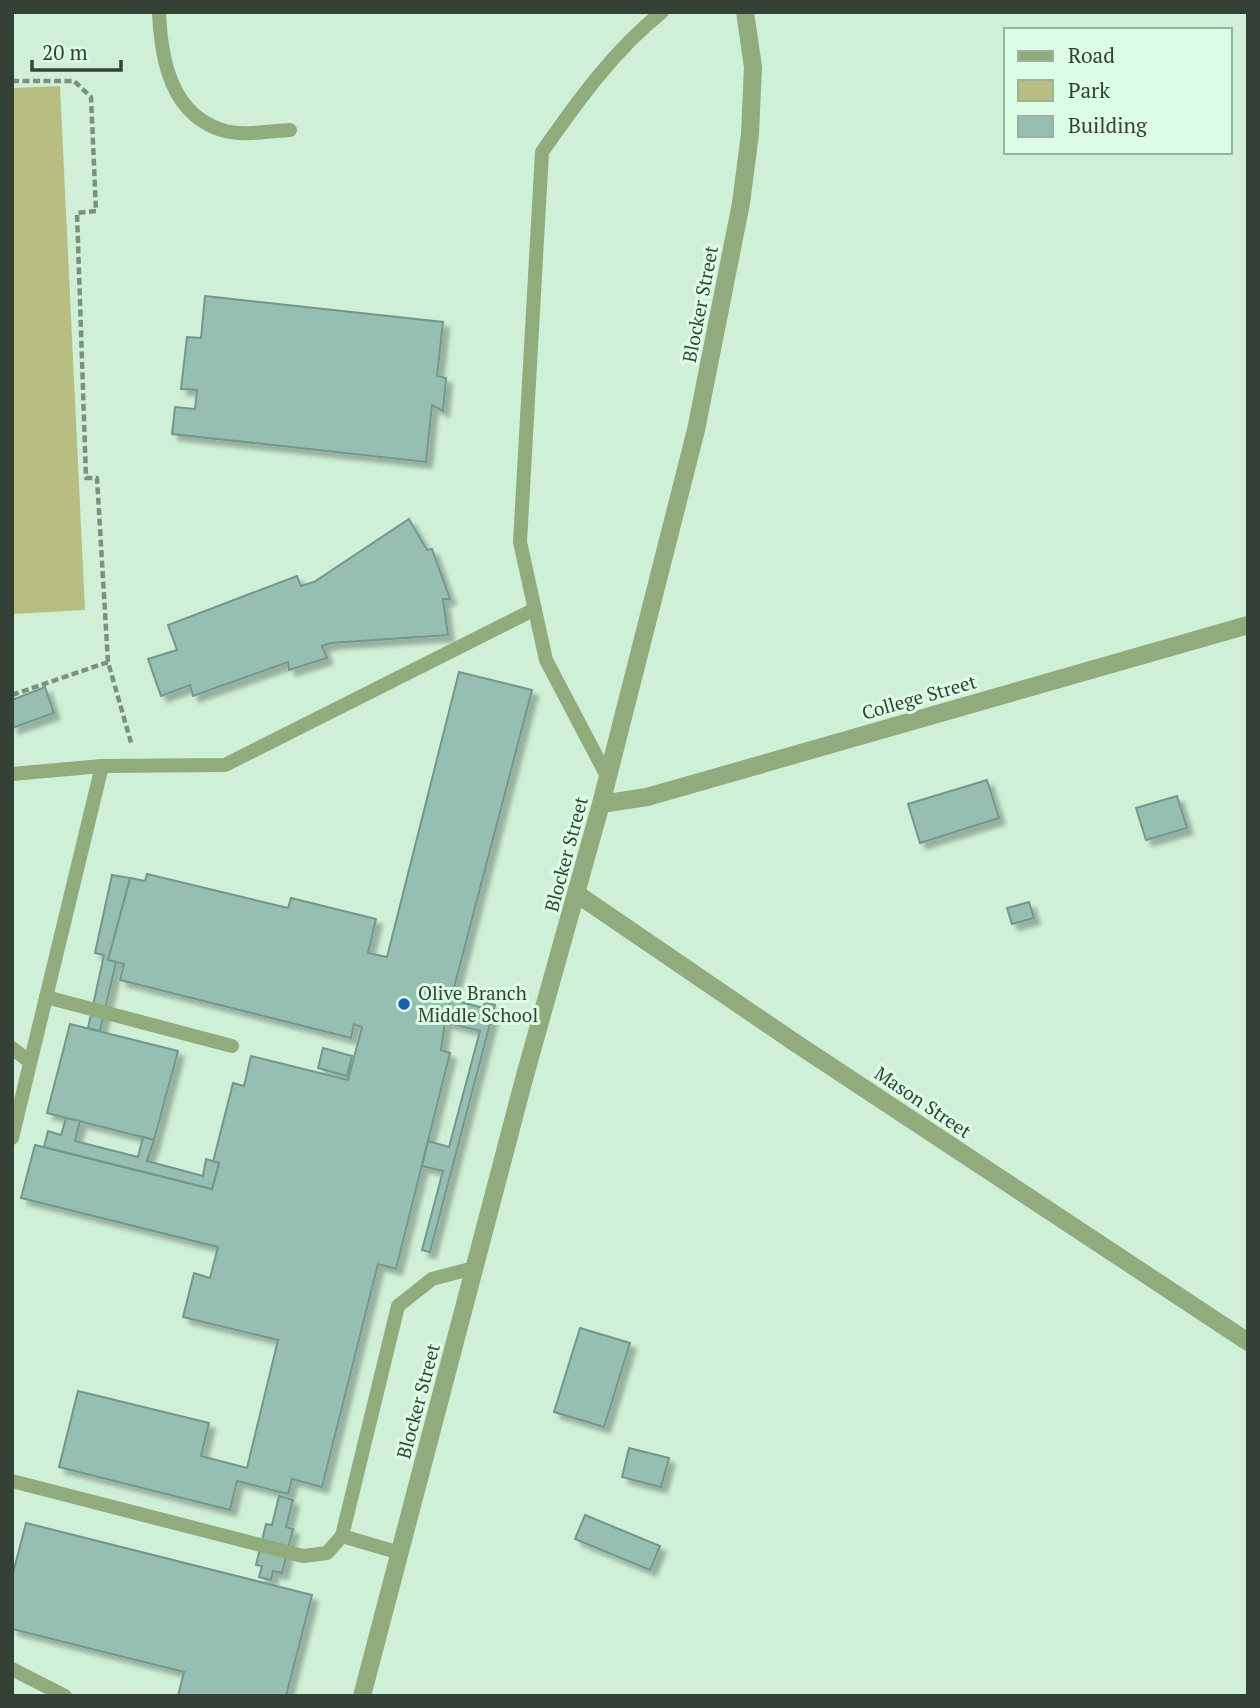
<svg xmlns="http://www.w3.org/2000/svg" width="1260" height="1708" font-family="'PT Serif',serif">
  <defs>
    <filter id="shadow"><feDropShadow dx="6" dy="6" stdDeviation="2" flood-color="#0004"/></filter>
  </defs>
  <rect width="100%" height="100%" fill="#cff0d7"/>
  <polygon fill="#b8be81" points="60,86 85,610 12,614 12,88"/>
  <g fill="#96beb1" stroke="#71988c" stroke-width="2" filter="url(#shadow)">
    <polygon points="205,296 443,322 437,376 446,378 443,411 432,405 426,462 172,434 175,407 195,409 197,390 181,389 187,337 201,338"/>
    <polygon points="409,519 427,550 432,549 450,599 443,599 448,635 331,643 322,646 327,658 289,670 288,662 193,696 190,685 161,696 148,659 177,650 168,625 297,576 301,586 314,582"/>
    <polygon points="459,672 532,690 445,1022 441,1050 450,1053 396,1269 378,1264 322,1487 292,1479 288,1494 237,1481 230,1510 59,1467 78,1391 209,1423 201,1456 247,1468 278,1340 183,1317 194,1273 210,1278 218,1247 21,1198 35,1145 212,1189 219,1163 213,1162 233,1083 244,1086 251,1056 348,1080 362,1027 354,1024 351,1038 120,980 124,964 108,960 108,958 130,878 145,881 147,874 288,908 291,898 376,919 368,953 387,957"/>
    <polygon points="45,687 54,713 12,728 12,700"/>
    <polygon points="987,780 999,818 920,843 908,804"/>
    <polygon points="1177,796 1187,828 1146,840 1136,808"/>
    <polygon points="112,875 130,878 108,960 116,962 100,1031 88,1028 104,955 95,953"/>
    <polygon points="1029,902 1034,918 1012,924 1007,908"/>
    <polygon points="451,999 483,1008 485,1002 495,1005 430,1252 422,1250 443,1171 422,1166 428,1141 449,1147 480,1031 445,1022"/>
    <polygon points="70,1024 178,1051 154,1140 47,1113"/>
    <polygon points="323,1048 352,1056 347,1076 318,1068"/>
    <polygon points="66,1118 80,1121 75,1141 138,1157 143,1137 154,1140 147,1161 203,1176 206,1159 219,1163 212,1189 44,1147 48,1131 61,1135"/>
    <polygon points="580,1328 630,1343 604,1427 554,1412"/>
    <polygon points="629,1448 669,1458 661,1487 622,1477"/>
    <polygon points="279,1496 293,1500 286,1527 293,1529 282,1573 273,1571 271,1580 259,1577 262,1566 256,1565 266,1524 272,1525"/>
    <polygon points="585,1515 660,1546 650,1570 575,1539"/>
    <polygon points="26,1523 312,1595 286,1696 178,1696 184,1672 12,1629 12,1577"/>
  </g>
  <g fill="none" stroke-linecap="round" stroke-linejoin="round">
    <g stroke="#7b9180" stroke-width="4.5" stroke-dasharray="7 3.5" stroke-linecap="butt">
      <polyline points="12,81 74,81 91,97 96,211 77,213 86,478 97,478 108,662 132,746"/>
      <polyline points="12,695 108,662"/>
    </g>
    <g stroke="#90ac7d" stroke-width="14">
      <path d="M159 12C161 60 171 116 225 131 244 136 271 131 290 130"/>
      <polyline points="12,774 102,766"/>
      <path d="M608 778 546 660 520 542 542 152C577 102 614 50 662 12"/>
      <polyline points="46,997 232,1046"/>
      <polyline points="12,1048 30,1062"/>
      <polyline points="12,1138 102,766 225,765 535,609"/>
      <polyline points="12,1481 303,1556 327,1553 342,1536"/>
      <polyline points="400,1553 342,1536 398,1306 432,1279 474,1268"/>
      <polyline points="12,1669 65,1696"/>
    </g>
    <g stroke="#90ac7d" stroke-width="18">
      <polyline points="601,804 647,797 1248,625"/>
      <polyline points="577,894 794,1042 1248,1342"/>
      <polyline points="362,1696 524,1079 601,804 696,430 741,203 750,134 753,67 745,12"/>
    </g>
  </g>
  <circle fill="#1462b1" stroke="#dcfde5" stroke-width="2.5" cx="404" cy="1004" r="7"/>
  <g text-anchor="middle" stroke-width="6" stroke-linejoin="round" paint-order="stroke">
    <g font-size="19" fill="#344137" stroke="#dcfde5">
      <text transform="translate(700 304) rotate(-79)" y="7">Blocker Street</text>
      <text transform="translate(919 697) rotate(-16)" y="7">College Street</text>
      <text transform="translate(566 854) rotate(-75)" y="7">Blocker Street</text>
      <text transform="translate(923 1102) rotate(34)" y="7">Mason Street</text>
      <text transform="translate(418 1401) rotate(-75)" y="7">Blocker Street</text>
    </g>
    <g font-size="19" fill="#344137" stroke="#dcfde5" text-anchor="start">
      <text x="418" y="1000">Olive Branch<tspan x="418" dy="22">Middle School</tspan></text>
    </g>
  </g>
  <rect width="1260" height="1708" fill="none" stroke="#344137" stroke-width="28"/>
  <rect x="1004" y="28" width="228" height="126" fill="#dcfde5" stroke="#99b29f" stroke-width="2"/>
  <rect x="1018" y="51" width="35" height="10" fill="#90ac7d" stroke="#99b29f" stroke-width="2"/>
  <text x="1068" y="63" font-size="21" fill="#344137">Road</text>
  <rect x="1018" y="80" width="35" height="21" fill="#b8be81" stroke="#99b29f" stroke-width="2"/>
  <text x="1068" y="98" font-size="21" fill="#344137">Park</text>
  <rect x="1018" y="116" width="35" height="21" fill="#96beb1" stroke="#99b29f" stroke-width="2"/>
  <text x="1068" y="133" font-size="21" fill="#344137">Building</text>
  <path d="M32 60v10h89v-10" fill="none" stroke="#344137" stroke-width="3.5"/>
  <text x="42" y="60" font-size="21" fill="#344137" stroke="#dcfde5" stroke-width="5" paint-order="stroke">20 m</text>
</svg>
